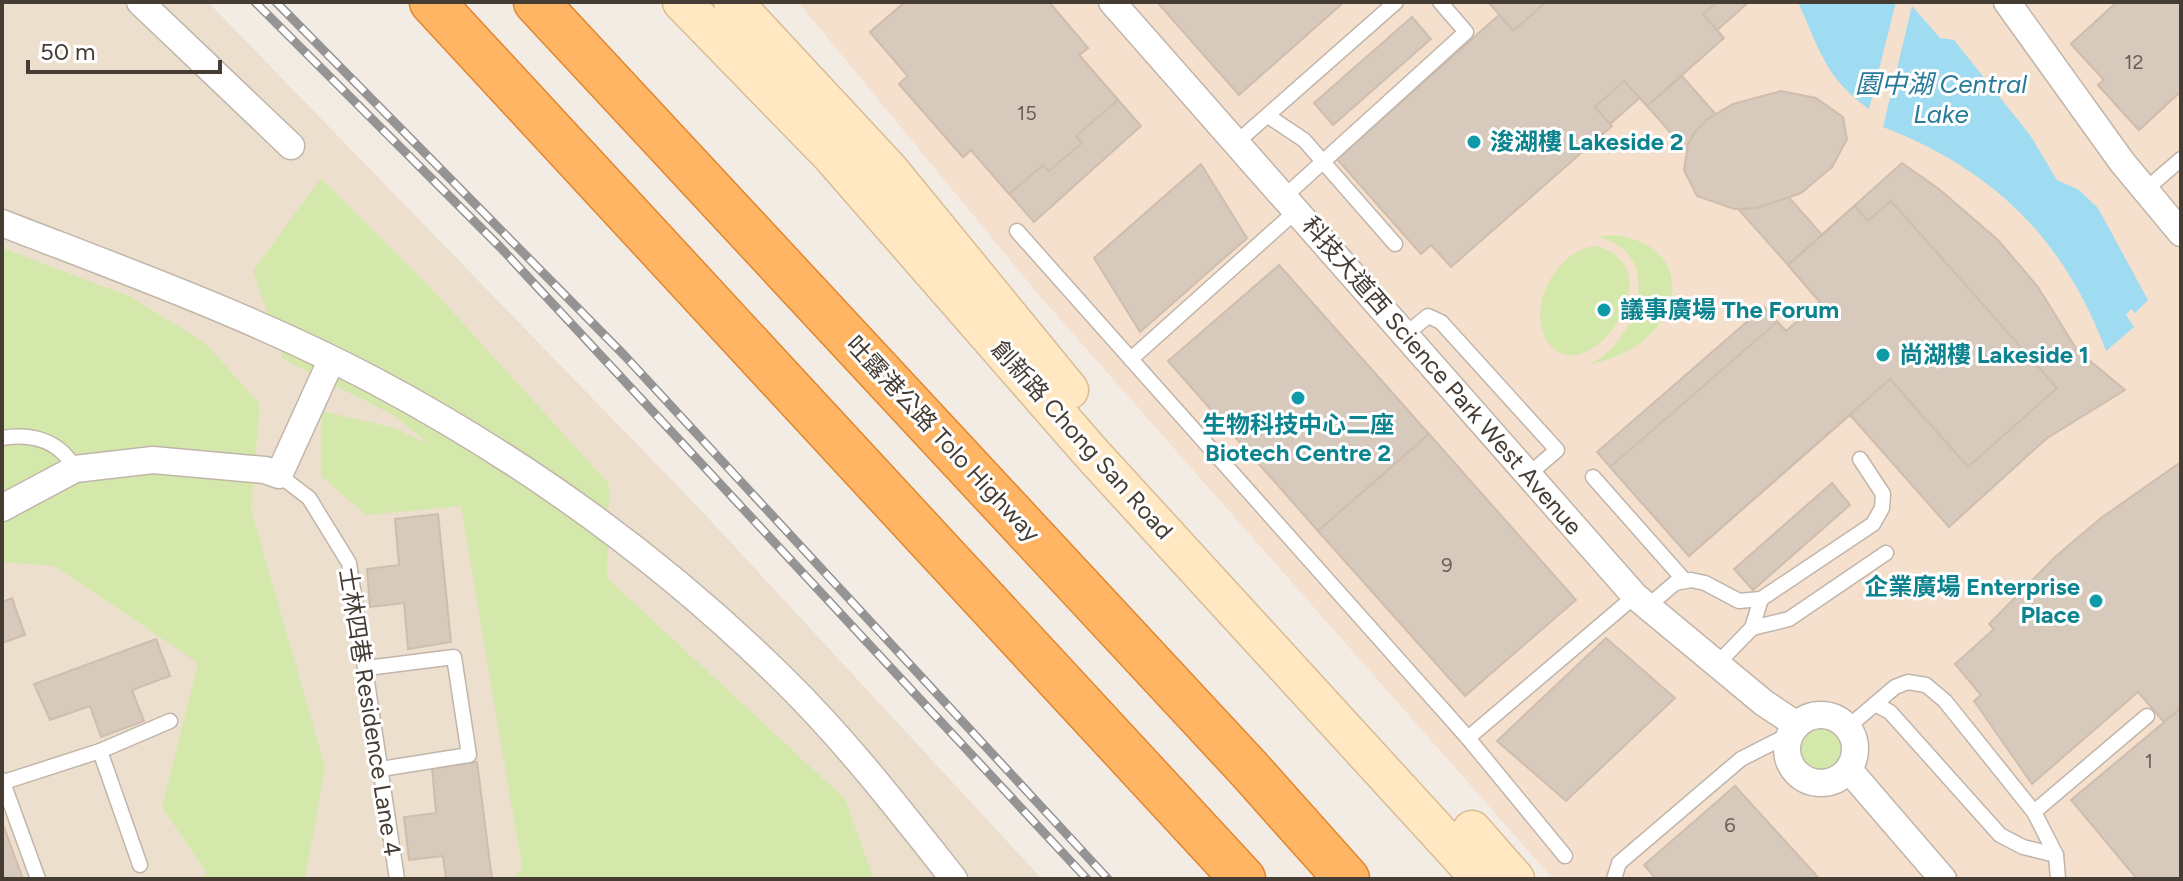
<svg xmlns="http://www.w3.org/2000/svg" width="2183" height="881" font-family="Figtree,'Noto Sans TC',sans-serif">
  <rect width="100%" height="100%" fill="#f3ece4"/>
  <polygon fill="#f5e0ce" points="798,2 2181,2 2181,879 1553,879 1038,294"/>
  <polygon fill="#ecdfce" points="2,2 208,2 698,507 1042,879 2,879"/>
  <g fill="#d5e8ac">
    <polygon points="321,178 430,287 609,484 607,578 845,799 874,879 514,879 522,867 461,506 366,515 321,476 322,411 394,428 430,445 395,416 284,360 253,271"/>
    <path d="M1614 235C1682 242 1691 306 1639 344 1623 356 1605 361 1587 365 1635 347 1669 254 1598 237Z"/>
    <path d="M1596 246C1680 268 1584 398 1547 341 1526 307 1557 249 1596 246Z"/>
    <polygon points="2,248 131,297 205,343 260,404 251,509 325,767 305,879 196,879 207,874 162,807 198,663 55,566 2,562"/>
    <circle cx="1820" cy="750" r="22"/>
  </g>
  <g fill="#9fdbf1">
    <path d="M1798 2H1896L1869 109C1825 78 1819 48 1798 2Z"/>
    <path d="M1912 6 1940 38 1954 40 2030 135 2057 180 2079 190 2098 208 2148 300 2135 313 2131 309 2126 315 2134 327 2106 351C2065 240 1993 169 1883 127Z"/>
  </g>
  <g fill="#d7c9bc" stroke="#cfbdad" stroke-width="2">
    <polygon points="905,2 1049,2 1088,48 1079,55 1141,126 1034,222 971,150 963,157 899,84 908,76 870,32"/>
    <polygon points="905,2 1049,2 1088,48 1079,55 1118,100 1076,136 1082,143 1049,171 1043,165 1009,194 971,150 963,157 899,84 908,76 870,32"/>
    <polygon points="1157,2 1344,2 1239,95"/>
    <polygon points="1488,2 1749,2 1602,131"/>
    <polygon points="1546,2 1717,2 1703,14 1724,38 1647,106 1624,81 1595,107 1612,126 1451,267 1431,245 1421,254 1337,159 1499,15 1513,31"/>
    <polygon points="2117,2 2181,2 2181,91 2139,130 2098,85 2104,80 2071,44"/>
    <polygon points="2117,2 2181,2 2181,91 2139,130 2098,85 2104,80 2071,44"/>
    <polygon points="1412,17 1431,39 1333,125 1314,103"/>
    <polygon points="1682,76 1822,235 1788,265 1647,106"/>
    <polygon points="1781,91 1816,98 1843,117 1847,139 1832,167 1801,193 1757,208 1734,209 1697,196 1684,170 1688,144 1695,132 1706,120 1733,104"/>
    <polygon points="1902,163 1939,189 1998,240 2038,287 2077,350 2125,390 2046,439 1949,527 1850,415 1689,556 1597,452 1764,307 1786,331 1820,302 1788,265"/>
    <polygon points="1201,164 1247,238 1140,332 1094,258"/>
    <polygon points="1891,201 2057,388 1968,467 1890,379 1689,556 1610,467 1777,322 1786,331 1820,302 1788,265 1855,206 1868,221"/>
    <polygon points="1279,265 1429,434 1318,531 1168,361"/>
    <polygon points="1429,434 1576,600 1465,696 1318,531"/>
    <polygon points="2181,462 2181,708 2164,722 2138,692 2032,784 1974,701 1981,695 1955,664 1994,629 1989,624 2055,557 2101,518"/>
    <polygon points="1832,483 1850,505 1753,590 1734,569"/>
    <polygon points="438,514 451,642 408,649 404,603 370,607 367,569 399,565 395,519"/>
    <polygon points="12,598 25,635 2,643 2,602"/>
    <polygon points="1606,638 1675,698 1566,801 1497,741"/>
    <polygon points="156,639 170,676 132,690 144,721 101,737 90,706 50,720 34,684"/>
    <polygon points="2181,708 2181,879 2137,879 2071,800"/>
    <polygon points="477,762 492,879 446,879 443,856 409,860 404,817 436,813 432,767"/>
    <polygon points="1735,786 1816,875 1819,879 1656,879 1644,865"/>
    <polygon points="2,822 23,879 2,879"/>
  </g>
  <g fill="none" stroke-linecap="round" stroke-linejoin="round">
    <defs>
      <g id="service">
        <polyline points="1268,116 1304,140 1395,244"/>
        <polyline points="1236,143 1396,2"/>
        <polyline points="2144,191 2181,159"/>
        <polyline points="1284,197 1466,32 1440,2"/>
        <polyline points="1017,231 1468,738 1565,856"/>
        <polyline points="1405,335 1428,316 1441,322 1557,450 1528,475"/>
        <polyline points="1131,359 1296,211"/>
        <path d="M2 438C33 433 60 441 75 469"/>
        <polyline points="279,475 309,498 349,563 397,879"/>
        <polyline points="1593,477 1685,581"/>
        <polyline points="1647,607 1675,583 1691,580 1705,583 1739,601 1761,599 1873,524 1882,508 1883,494 1860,459"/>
        <polyline points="1752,628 1789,619 1886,553"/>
        <polyline points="1716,665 1752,628 1761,599"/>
        <polyline points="367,668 454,657 469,755 381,769"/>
        <polyline points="1875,704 1890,712 2000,835 2023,847 2056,855"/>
        <polyline points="1848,727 1895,687 1908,682 1926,685 1945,701 2034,812 2056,855 2058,879"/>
        <polyline points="1468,738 1635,596"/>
        <polyline points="100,751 140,865"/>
        <polyline points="2,780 38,879"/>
        <polyline points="4,782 100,751 170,721"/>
        <polyline points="2034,812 2147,716"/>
        <polyline points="1614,879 1619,863 1741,759 1790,734"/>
      </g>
      <g id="minor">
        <polyline points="140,2 291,146"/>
        <polyline points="1112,2 1635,596 1764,703 1797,725"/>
        <polyline points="2007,2 2122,162 2181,233"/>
        <path d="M2 223C128 272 256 318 375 381 525 461 665 562 785 681 847 742 900 811 954 879"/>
        <polyline points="2,508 75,469 153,460 265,470 279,475 331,361"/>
        <circle cx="1821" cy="749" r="34"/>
        <polyline points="1849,770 1943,879"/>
      </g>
      <g id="secondary">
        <polyline points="682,2 831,155 1093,455 1481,879"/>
        <polyline points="733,2 890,171 1069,390"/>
        <polyline points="1472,830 1515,879"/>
      </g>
      <g id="motorway">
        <polyline points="432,2 1243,879"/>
        <polyline points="536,2 1249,769 1347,879"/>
      </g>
    </defs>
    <use href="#service" stroke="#c1b5aa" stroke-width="17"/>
    <use href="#minor" stroke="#c1b5aa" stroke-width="29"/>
    <use href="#secondary" stroke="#d7bc95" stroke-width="41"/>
    <use href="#motorway" stroke="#e08731" stroke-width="47"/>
    <use href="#service" stroke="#fff" stroke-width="14"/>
    <use href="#minor" stroke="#fff" stroke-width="26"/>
    <use href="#secondary" stroke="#ffe8c2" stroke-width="38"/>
    <use href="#motorway" stroke="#ffb563" stroke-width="44"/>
    <defs>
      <g id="rail">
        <polyline points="255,2 501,248 1087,879"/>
        <polyline points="276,2 624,355 1108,879"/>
      </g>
    </defs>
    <use href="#rail" stroke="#949494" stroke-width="9"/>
    <use href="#rail" stroke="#fff" stroke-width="6" stroke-dasharray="18" stroke-linecap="butt"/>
  </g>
  <g fill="#0f9aa8" stroke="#fff" stroke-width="3">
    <circle cx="1474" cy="142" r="8"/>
    <circle cx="1604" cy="310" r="8"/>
    <circle cx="1883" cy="355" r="8"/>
    <circle cx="1298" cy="398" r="8"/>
    <circle cx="2096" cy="601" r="8"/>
  </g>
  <g text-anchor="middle" stroke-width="6" stroke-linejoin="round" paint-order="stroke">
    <g font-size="20" fill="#6a5f56">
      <text x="2134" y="69">12</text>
      <text x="1027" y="120">15</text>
      <text x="1447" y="572">9</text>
      <text x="2149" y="768">1</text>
      <text x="1730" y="832">6</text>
    </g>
    <g font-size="24" font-weight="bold" fill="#0d838f" stroke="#fff" text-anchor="start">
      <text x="1490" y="150">浚湖樓 Lakeside 2</text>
      <text x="1620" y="318">議事廣場 The Forum</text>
      <text x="1899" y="363">尚湖樓 Lakeside 1</text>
      <text x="1298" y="433" text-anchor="middle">生物科技中心二座<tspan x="1298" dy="28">Biotech Centre 2</tspan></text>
      <text x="2080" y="595" text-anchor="end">企業廣場 Enterprise<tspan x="2080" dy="28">Place</tspan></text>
    </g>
    <g font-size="24" fill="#453c34" stroke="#fff">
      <text transform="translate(1442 376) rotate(49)" y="8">科技大道西 Science Park West Avenue</text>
      <text transform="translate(943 439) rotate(47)" y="8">吐露港公路 Tolo Highway</text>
      <text transform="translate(1082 440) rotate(48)" y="8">創新路 Chong San Road</text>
      <text transform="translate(370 712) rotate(81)" y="8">士林四巷 Residence Lane 4</text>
    </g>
    <g font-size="26" font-style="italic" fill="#287a9a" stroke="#fff">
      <text x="1941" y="93">園中湖 Central<tspan x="1941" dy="30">Lake</tspan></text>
    </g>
  </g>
  <rect width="2183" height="881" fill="none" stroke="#453c34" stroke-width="8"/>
  <path d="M28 60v12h192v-12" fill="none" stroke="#453c34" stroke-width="4"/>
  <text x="40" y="60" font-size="24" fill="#453c34" stroke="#ffffff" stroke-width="6" paint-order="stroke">50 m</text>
</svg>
